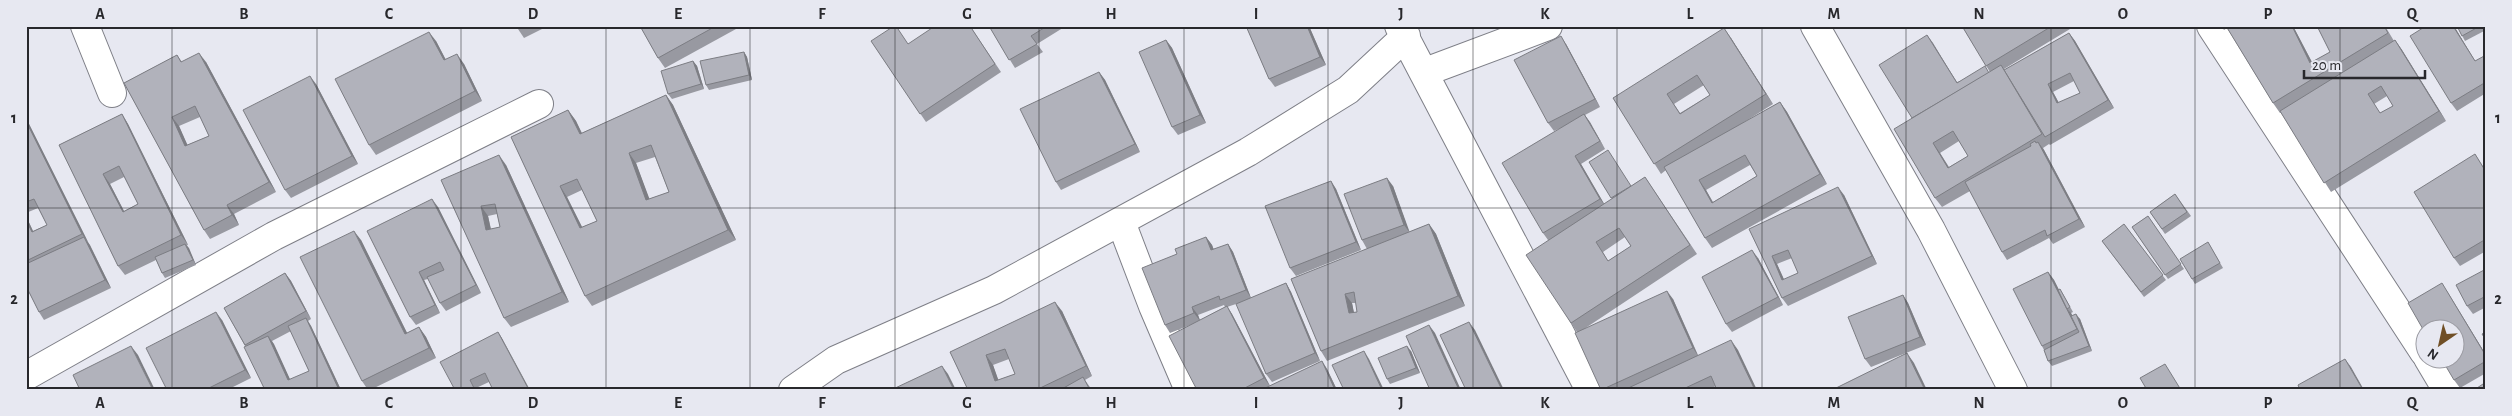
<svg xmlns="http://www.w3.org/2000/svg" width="2512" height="416" font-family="'Alegreya Sans',sans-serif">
  <rect width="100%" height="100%" fill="#e7e8f1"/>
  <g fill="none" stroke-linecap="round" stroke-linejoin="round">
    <defs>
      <g id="minor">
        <polyline points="85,26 112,93"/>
        <polyline points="1399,26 1590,390"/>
        <polyline points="1815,26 1931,230 2013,390"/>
        <polyline points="2211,26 2424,352"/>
        <polyline points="1425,72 1548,26"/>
        <polyline points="1121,222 1153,306 1189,390"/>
        <polyline points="2428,358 2447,390"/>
        <polyline points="26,376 274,236 539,104"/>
        <polyline points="793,390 836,360 994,290 1248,152 1348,90 1406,36"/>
      </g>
    </defs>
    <use href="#minor" stroke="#7e7f87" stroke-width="30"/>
    <use href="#minor" stroke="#fff" stroke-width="28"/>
  </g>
  <g fill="#9899a1" fill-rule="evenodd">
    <polygon points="516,26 548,26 524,38"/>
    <polygon points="640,26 734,26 736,29 665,68 658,58"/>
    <polygon points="970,26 1001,72 926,122 871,41 908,44"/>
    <polygon points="989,26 1066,26 1037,44 1043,52 1015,68"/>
    <polygon points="1246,26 1309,26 1326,65 1275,87 1269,79"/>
    <path d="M1962 26H2075L2004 69V70L2069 33 2075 41 2114 108 2050 145 2049 144 2043 148 2085 227 2053 244 2049 238 2007 260 2002 252 1970 191 1942 207 1935 198 1912 118 1927 35 1957 82 1990 72ZM2074 81 2080 93 2059 103 2053 92ZM1959 141 1968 156 1949 167 1940 153Z"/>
    <path d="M2221 26H2293L2312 62 2330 52 2317 26H2385L2394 41 2395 40 2402 50 2446 121 2331 192 2281 113H2280L2273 103 2227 28 2224 30ZM2387 96 2393 106 2380 113 2374 104Z"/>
    <polygon points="2426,26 2454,26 2475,61 2486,55 2486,93 2457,111 2451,103"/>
    <polygon points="2457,26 2486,26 2486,30 2465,41"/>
    <path d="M1731 38 1773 104 1738 126 1780 102 1787 112 1827 184 1712 248 1705 238 1666 170 1661 174 1613 98ZM1704 85 1710 95 1680 113 1674 104ZM1750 165 1757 176 1713 202 1706 190Z"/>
    <polygon points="1166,40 1172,48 1206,123 1178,135 1172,127"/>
    <polygon points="436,41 446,60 464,64 482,101 376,155 369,145"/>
    <path d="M1566 44 1600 107 1585 115 1605 149 1581 164 1604 204 1612 199 1589 162 1631 186 1645 177 1697 254 1584 329 1673 299 1698 355 1738 350 1716 386 1708 390H1601L1577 332 1571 323 1548 240 1543 233 1565 126 1554 131 1548 123ZM1625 237 1631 246 1608 261 1603 252Z"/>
    <polygon points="744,52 747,57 752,80 709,90 706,85"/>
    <path d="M177 55 182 62H206L276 192 234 214 239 225 210 239 204 230 124 83ZM200 117 209 136 187 145 179 126Z"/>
    <polygon points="693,61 697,66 704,89 672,99 668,94"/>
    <polygon points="1099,72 1105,80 1140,152 1061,190 1056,182"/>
    <polygon points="316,84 358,164 291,198 285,190"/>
    <path d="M666 95 673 105 736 240 592 306 585 296 511 137 568 110 576 121 582 133ZM655 157 669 192 649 199 636 163ZM582 190 597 221 582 227 567 197Z"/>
    <path d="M122 114 128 124 188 245H187L196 265 165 278 162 273 156 260 125 275 118 266 59 145ZM124 177 138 204 124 211 110 184Z"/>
    <polygon points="26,118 111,288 44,320 39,312 26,286 26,216 33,231 47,225 38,208 26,213"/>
    <polygon points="2475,154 2486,171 2486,251 2460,266 2454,258"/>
    <path d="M506 165 569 302 511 327 504 318 441 180ZM497 214 500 227 491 229 488 216Z"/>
    <polygon points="1331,181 1336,189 1361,250 1296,276 1290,268"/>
    <path d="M1393 186 1409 232 1429 224 1436 234 1465 306 1327 361 1321 351 1291 279 1367 249 1362 240ZM1352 303H1356L1357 312 1354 313Z"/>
    <polygon points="2175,194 2191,216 2165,234 2150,212"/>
    <path d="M1844 195 1877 264 1788 306 1782 298 1749 229ZM1792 258 1798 273 1784 280 1777 264Z"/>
    <polygon points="438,207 481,293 446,311 440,303 428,279 424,280 440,313 416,325 410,317 367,231"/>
    <polygon points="2148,216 2184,269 2168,279 2132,227"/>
    <polygon points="2124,224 2166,280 2144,297 2102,241"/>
    <path d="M1206 237 1212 245 1214 250 1228 244 1233 252 1251 298 1286 283 1291 292 1320 361 1272 382 1266 374 1239 303 1227 307 1232 314 1270 386 1322 361 1327 369 1337 390H1197L1193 324 1170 333 1165 325 1177 254ZM1224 305 1225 307 1200 320 1198 315Z"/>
    <polygon points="361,240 407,333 419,327 426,337 436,358 370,390 368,390 362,381"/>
    <polygon points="2208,242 2223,268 2195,284 2192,279"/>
    <polygon points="1758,258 1783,305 1732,332 1726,324"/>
    <polygon points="2486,269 2486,307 2473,314 2467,306"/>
    <polygon points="2048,272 2054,280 2059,290 2060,289 2063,294 2073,312 2071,313 2072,315 2080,319 2092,351 2052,366 2048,361 2044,350 2042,346"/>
    <path d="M285 273 291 281 311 319 308 321 311 326 341 390H265L245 346 224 308ZM291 331 309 371 290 380 272 341Z"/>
    <polygon points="2447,291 2486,355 2486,373 2460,388 2454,380"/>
    <polygon points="1903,295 1908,303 1926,345 1871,367 1865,359"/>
    <path d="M1062 311 1092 376 1085 380 1092 390H968L950 352ZM1009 359 1015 374 998 380 993 365Z"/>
    <polygon points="222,320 251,378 227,390 167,390"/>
    <polygon points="498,332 503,340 489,382 476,388 477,390 455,390"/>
    <polygon points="1411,351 1420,373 1390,384 1387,379"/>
  </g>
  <g fill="#7c7d83">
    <polygon points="1307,26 1309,26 1326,65 1320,57"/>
    <polygon points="2292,26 2293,26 2317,72 2310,63"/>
    <polygon points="2453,26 2454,26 2480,69 2475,61"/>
    <polygon points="1724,28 1731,38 1773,104 1766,94"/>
    <polygon points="429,32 436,41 451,70 444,60"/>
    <polygon points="2069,33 2075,41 2114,108 2108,100"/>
    <polygon points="1927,35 1933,43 1962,91"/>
    <polygon points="1561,36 1566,44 1600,107 1595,99"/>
    <polygon points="1166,40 1172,48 1206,123 1200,115"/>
    <polygon points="2395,40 2402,50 2446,121 2439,111"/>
    <polygon points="744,52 747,57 752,80 749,75"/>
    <polygon points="199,53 206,62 276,192 269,182"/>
    <polygon points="457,54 464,64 482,101 475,91"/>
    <polygon points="693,61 697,66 704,89 701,84"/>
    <polygon points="1099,72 1105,80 1140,152 1135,144"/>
    <polygon points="310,76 316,84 358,164 352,156"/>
    <polygon points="2048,84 2053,92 2063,111 2057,103"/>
    <polygon points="666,95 673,105 736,240 728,230"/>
    <polygon points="1780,102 1787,112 1827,184 1820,174"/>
    <polygon points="568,110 576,121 587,145 580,134"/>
    <polygon points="122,114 128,124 188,245 181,235"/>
    <polygon points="1584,114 1590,122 1605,149 1600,141"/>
    <polygon points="172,117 179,126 192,155 185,146"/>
    <polygon points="26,118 88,242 82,234 26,121"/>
    <polygon points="2038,142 2044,150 2085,227 2079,219"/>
    <polygon points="1933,143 1940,153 1955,178 1948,168"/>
    <polygon points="629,153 636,163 654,211 646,200"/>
    <polygon points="499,155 506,165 569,302 562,292"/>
    <polygon points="1575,156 1581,164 1606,207 1600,199"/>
    <polygon points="103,174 110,184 129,221 123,212"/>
    <polygon points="1387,178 1393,186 1410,233 1404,225"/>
    <polygon points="1699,180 1706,190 1718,212 1712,203"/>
    <polygon points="1331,181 1336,189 1361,250 1356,242"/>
    <polygon points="560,186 567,197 588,239 580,228"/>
    <polygon points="1838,187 1844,195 1877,264 1872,256"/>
    <polygon points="432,199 438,207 481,293 476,285"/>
    <polygon points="227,205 234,214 239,225 232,215"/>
    <polygon points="481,206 488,216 493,240 486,230"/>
    <polygon points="26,216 37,240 32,232 26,220"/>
    <polygon points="1429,224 1436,234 1465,306 1458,296"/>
    <polygon points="354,231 361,240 412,343 405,334"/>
    <polygon points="84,237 90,245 111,288 105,280"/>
    <polygon points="1206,237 1212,245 1217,259 1211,250"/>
    <polygon points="185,244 189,248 196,265 193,260"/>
    <polygon points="1228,244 1233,252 1251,298 1246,290"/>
    <polygon points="1752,250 1758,258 1783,305 1778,297"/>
    <polygon points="1772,256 1777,264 1788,288 1782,280"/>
    <polygon points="419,272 424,280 440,313 435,305"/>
    <polygon points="2048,272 2054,280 2068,308 2067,309 2071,313 2083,337 2077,329"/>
    <polygon points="285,273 291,281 311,319 306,311"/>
    <polygon points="1286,283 1291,292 1320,361 1315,353"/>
    <polygon points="2442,283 2486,355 2486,356"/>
    <polygon points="1667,291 1673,299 1698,356 1693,348"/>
    <polygon points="1345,294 1352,303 1356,323 1349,313"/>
    <polygon points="1903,295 1908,303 1926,345 1920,337"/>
    <polygon points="1055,302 1062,311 1092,376 1086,366"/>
    <polygon points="1227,306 1232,314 1270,386 1264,378"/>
    <polygon points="1192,307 1198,315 1200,321 1194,313"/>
    <polygon points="216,312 222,320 251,378 245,370"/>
    <polygon points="2076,314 2080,319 2092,351 2089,346"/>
    <polygon points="306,318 311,326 341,390 339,390"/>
    <polygon points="1469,322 1475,330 1504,390 1502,390"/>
    <polygon points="1429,325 1435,333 1461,390 1459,390"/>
    <polygon points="419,327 426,337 436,358 429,348"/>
    <polygon points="498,332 503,340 530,390 529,390"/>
    <polygon points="268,336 274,344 294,388 288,380"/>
    <polygon points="1731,340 1738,350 1757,390 1755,390"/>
    <polygon points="131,346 138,355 155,390 153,390"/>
    <polygon points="1407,346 1411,351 1420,373 1416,368"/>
    <polygon points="1364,351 1369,359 1384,390 1382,390"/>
    <polygon points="1907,353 1914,363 1927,390 1925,390"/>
    <polygon points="986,355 993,365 1002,390 995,381"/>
    <polygon points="2345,359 2351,367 2364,390 2363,390"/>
    <polygon points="1322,361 1327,369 1337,390 1335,390"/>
    <polygon points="942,366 948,374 956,390 954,390"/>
  </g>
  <g fill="#b1b2bb" stroke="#7c7d83" fill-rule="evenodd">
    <polygon points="640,26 716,26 658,58"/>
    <polygon points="894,26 896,26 908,44 935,26 970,26 995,64 920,114 871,41"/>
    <polygon points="989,26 1047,26 1031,36 1037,44 1009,60"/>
    <polygon points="1246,26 1307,26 1320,57 1269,79"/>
    <polygon points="1962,26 2052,26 1986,66"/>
    <polygon points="2226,26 2292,26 2310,63 2330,52 2317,26 2384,26 2388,33 2273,103"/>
    <polygon points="2426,26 2453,26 2475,61 2486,55 2486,82 2451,103 2410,36"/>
    <polygon points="2457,26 2480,26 2462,36"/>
    <path d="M1724 28 1766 94 1654 164 1613 98ZM1697 75 1710 95 1680 114 1667 94Z"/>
    <polygon points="429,32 444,60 457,54 475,91 369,145 335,79"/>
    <path d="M2069 33 2108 100 2045 137 2004 70ZM2070 73 2080 93 2057 103 2048 84Z"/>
    <polygon points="1927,35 1957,83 1985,66 1989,73 1912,118 1879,65"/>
    <polygon points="1561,36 1595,99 1548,123 1514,60"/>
    <polygon points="1166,40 1200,115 1172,127 1139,52"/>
    <path d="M2395 40 2439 111 2324 183 2280 111ZM2381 86 2393 106 2380 113 2368 94Z"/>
    <polygon points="744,52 749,75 706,85 700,61"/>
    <path d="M199 53 269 182 227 205 232 215 204 230 124 83 177 55 181 62ZM195 106 209 136 185 146 172 117Z"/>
    <polygon points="693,61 701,84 668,94 661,71"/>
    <path d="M2001 65 2042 134 1935 198 1894 129ZM1953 131 1968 156 1948 168 1933 143Z"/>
    <polygon points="1099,72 1135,144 1056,182 1020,109"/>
    <polygon points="310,76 352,156 285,190 243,110"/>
    <path d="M666 95 728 230 585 296 511 137 568 110 580 134ZM651 145 669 192 646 200 629 153ZM577 179 597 221 580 228 560 186Z"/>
    <path d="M1780 102 1820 174 1705 238 1664 167ZM1745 155 1757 176 1712 203 1699 180Z"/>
    <path d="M122 114 181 235 118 266 59 145ZM119 166 138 204 123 212 103 174Z"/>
    <polygon points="1584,114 1600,141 1575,156 1600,199 1543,233 1502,163"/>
    <polygon points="26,121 82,234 26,261 26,220 32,232 47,225 34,199 26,202"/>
    <polygon points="2035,141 2036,143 2038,142 2079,219 2047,236 2045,230 2002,252 1965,182 2031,146 2030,144"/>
    <polygon points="1608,150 1631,186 1611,198 1589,162"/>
    <polygon points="2475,154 2486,172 2486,239 2454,258 2414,192"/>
    <path d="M499 155 562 292 504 318 441 180ZM495 204 500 227 486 230 481 206Z"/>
    <path d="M1645 177 1690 245 1571 323 1526 255ZM1619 228 1631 246 1608 261 1596 242Z"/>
    <polygon points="1387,178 1404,225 1362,240 1344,194"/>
    <polygon points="1331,181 1356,242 1290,268 1265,206"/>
    <path d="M1838 187 1872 256 1782 298 1749 229ZM1788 250 1798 273 1782 280 1772 256Z"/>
    <polygon points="2175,194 2187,212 2162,229 2150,212"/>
    <polygon points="432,199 476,285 440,303 427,277 444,270 440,262 419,272 435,305 410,317 367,231"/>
    <polygon points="2148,216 2181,264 2165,275 2132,227"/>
    <path d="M1429 224 1458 296 1321 351 1291 279ZM1354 292 1357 312 1349 313 1345 294Z"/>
    <polygon points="2124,224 2163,275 2141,292 2102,241"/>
    <polygon points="354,231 405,334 419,327 429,348 362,381 300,257"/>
    <polygon points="84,237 105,280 39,312 26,286 26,264"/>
    <polygon points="1206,237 1211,250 1228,244 1246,290 1220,300 1219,296 1192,307 1194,313 1165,325 1142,268 1177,254 1175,249"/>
    <polygon points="2208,242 2220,263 2192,279 2180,259"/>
    <polygon points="185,244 193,260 162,273 155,257"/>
    <polygon points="1752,250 1778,297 1726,324 1702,277"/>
    <polygon points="2486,269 2486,296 2467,306 2456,285"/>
    <polygon points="2048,272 2077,329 2042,346 2013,289"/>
    <polygon points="285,273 306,311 245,345 224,308"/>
    <polygon points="1286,283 1315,353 1266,374 1236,304"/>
    <polygon points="2442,283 2486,356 2486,361 2454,380 2441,358 2454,358 2454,328 2424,328 2424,331 2408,303"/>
    <polygon points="2060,289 2070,307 2067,309 2058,290"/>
    <polygon points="1667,291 1693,348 1601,390 1575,333"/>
    <polygon points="1903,295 1920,337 1865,359 1848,317"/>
    <path d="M1055 302 1086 366 1036 390H968L950 352ZM1005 349 1015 374 995 381 986 355Z"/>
    <polygon points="1227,306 1264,378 1241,390 1197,390 1169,336"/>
    <polygon points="216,312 245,370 205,390 167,390 146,348"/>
    <polygon points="2076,314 2089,346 2048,361 2044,350 2079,332 2071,316"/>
    <polygon points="306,318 339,390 265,390 244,347 268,336 288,380 309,371 288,326"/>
    <polygon points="1469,322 1502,390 1466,390 1440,335"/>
    <polygon points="1429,325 1459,390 1430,390 1406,336"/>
    <polygon points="498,332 529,390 493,390 485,373 470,380 475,390 455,390 440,362"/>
    <polygon points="2486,332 2486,340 2482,334"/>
    <polygon points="1731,340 1755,390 1717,390 1711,376 1681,390 1624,390"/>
    <polygon points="131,346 153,390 80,390 73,375"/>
    <polygon points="1407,346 1416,368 1387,379 1378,358"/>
    <polygon points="1364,351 1382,390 1344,390 1332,365"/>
    <polygon points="1907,353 1925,390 1832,390"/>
    <polygon points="2345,359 2363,390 2300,390 2298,385"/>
    <polygon points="1322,361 1335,390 1261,390"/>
    <polygon points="2165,364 2181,390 2147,390 2140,378"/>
    <polygon points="942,366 954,390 891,390"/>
    <polygon points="1083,377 1090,390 1060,390"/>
    <polygon points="2486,382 2486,390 2474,390"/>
  </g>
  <path fill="none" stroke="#28282c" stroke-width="1" stroke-opacity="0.55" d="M172 26V390M317 26V390M461 26V390M606 26V390M750 26V390M895 26V390M1039 26V390M1184 26V390M1328 26V390M1473 26V390M1617 26V390M1762 26V390M1906 26V390M2051 26V390M2195 26V390M2340 26V390M26 208H2486"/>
  <rect width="2512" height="416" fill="none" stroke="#e7e8f1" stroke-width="55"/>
  <g transform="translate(2440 344) rotate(214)"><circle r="24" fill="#e7e8f1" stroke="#9b9ba2"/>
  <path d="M0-4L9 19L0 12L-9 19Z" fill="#704f26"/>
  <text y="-8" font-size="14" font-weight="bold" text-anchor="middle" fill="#28282c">N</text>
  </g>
  <path d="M2304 70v8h121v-8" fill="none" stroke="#28282c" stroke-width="2.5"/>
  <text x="2312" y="70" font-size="15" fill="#28282c" stroke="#e7e8f1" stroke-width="4" paint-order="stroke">20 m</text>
  <rect x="28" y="28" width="2456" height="360" fill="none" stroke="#28282c" stroke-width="2"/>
  <g font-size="16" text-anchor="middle" font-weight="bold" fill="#28282c">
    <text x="100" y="19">A</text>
    <text x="244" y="19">B</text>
    <text x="389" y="19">C</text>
    <text x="533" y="19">D</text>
    <text x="678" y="19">E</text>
    <text x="822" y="19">F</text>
    <text x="967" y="19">G</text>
    <text x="1111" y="19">H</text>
    <text x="1256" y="19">I</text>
    <text x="1401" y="19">J</text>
    <text x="1545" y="19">K</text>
    <text x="1690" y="19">L</text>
    <text x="1834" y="19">M</text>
    <text x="1979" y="19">N</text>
    <text x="2123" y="19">O</text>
    <text x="2268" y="19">P</text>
    <text x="2412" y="19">Q</text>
    <text x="14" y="123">1</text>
    <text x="2498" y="123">1</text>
    <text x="14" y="304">2</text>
    <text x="2498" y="304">2</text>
    <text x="100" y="408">A</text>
    <text x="244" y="408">B</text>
    <text x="389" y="408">C</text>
    <text x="533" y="408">D</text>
    <text x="678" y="408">E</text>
    <text x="822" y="408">F</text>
    <text x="967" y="408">G</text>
    <text x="1111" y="408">H</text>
    <text x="1256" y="408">I</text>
    <text x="1401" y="408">J</text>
    <text x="1545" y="408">K</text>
    <text x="1690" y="408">L</text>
    <text x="1834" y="408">M</text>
    <text x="1979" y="408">N</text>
    <text x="2123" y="408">O</text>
    <text x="2268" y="408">P</text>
    <text x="2412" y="408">Q</text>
  </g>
</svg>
